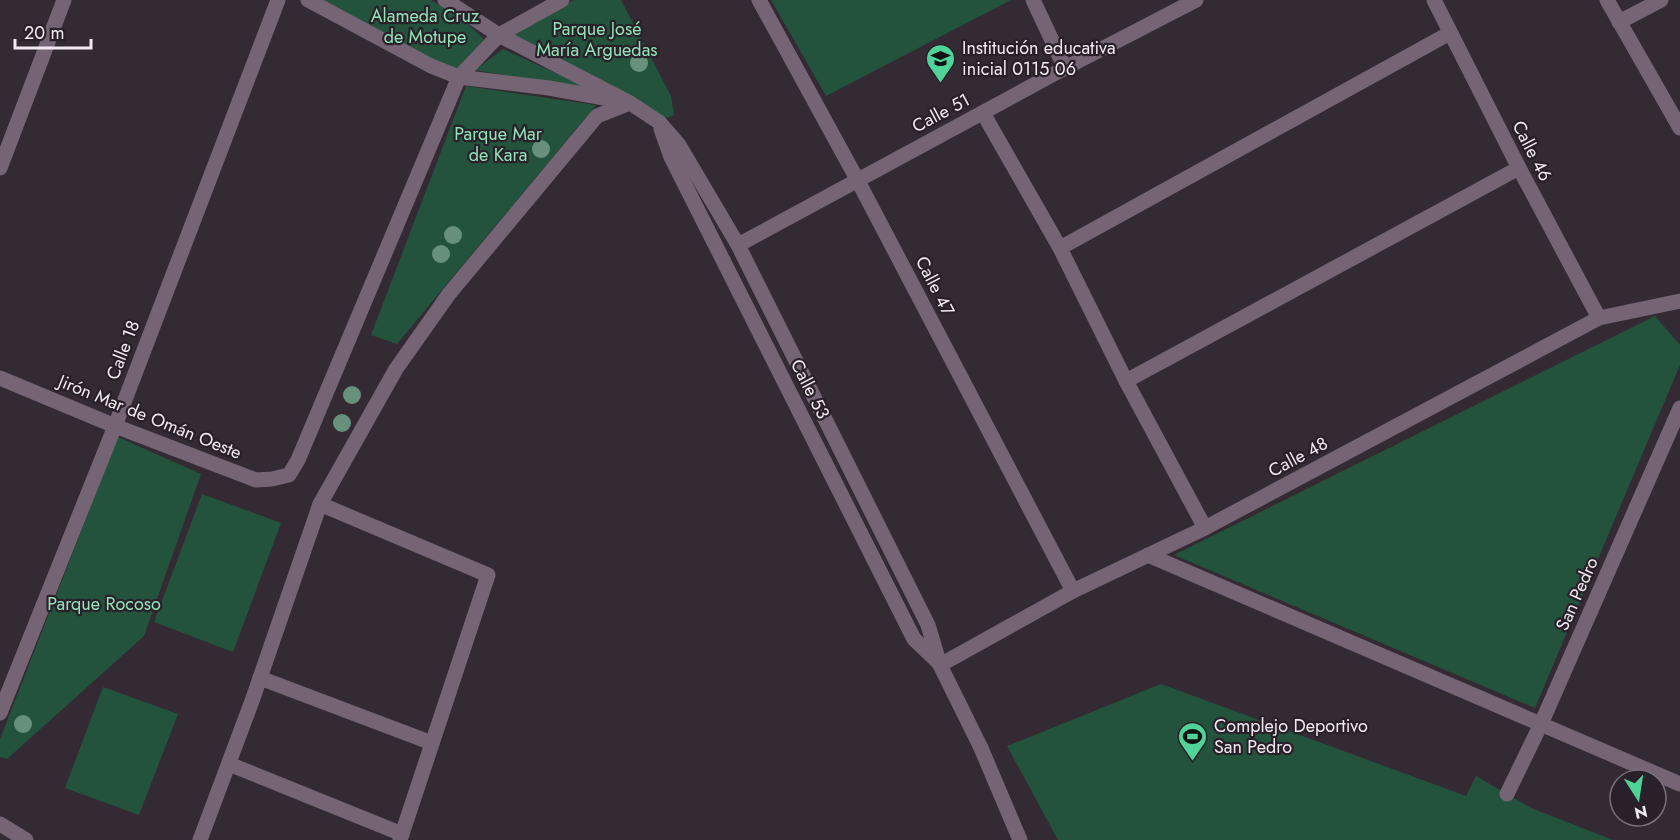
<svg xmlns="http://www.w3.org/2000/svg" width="1680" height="840" font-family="Jost,sans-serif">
  <rect width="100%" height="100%" fill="#342a34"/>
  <g fill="#23533c">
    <polygon points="324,0 431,0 462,19 484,39 458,70 434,60"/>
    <polygon points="574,0 621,0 671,96 674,115 665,119 507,37"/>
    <polygon points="771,0 1011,0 826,96"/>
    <polygon points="503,49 597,92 475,70"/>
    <polygon points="466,86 596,105 397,344 371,335"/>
    <polygon points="1655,316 1680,345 1680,365 1535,708 1174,555"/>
    <polygon points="118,437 201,474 144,636 7,759 0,757 0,739"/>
    <polygon points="202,494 281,523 233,652 154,622"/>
    <polygon points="1161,684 1466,796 1476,776 1531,808 1613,840 1058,840 1007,746"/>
    <polygon points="103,687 178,714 139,815 65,788"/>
  </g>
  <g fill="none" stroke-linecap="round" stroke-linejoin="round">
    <g stroke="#746474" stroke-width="15">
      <polyline points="308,0 431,66 459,77 549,88 615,100"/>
      <polyline points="445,0 499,35 630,103 659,122 679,145 738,245 928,625 940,665 981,748 1020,840"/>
      <polyline points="759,0 858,181 1073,591"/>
      <polyline points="1033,0 1065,68"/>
      <polyline points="1434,0 1519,168 1599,318"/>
      <polyline points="1607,0 1680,128"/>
      <polyline points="1619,22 1661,0"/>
      <polyline points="983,113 1060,248 1126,381 1205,528"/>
      <polyline points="661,129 671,157 914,639 938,662"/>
      <polyline points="0,168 64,0"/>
      <polyline points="738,245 1065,68 1196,0"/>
      <polyline points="1060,248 1450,33"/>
      <polyline points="0,378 115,426 256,480 272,479 289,475 298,460 459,77 499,35 562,0"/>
      <polyline points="1126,381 1519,168"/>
      <polyline points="320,504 488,575 400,840"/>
      <polyline points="1148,555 1680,784"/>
      <polyline points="940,665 1073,591 1205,528 1599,318 1680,301"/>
      <polyline points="260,678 432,743"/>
      <polyline points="0,713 115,426 278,0"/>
      <polyline points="229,764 402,834"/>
      <polyline points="1507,794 1541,724 1680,408"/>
      <polyline points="0,824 26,840"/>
      <polyline points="200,840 252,701 320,504 396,369 449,294 597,116 630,103"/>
    </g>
  </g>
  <g fill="#67907d">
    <circle cx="639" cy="63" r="9"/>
    <circle cx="541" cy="149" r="9"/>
    <circle cx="453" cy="235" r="9"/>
    <circle cx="441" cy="254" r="9"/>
    <circle cx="352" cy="395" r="9"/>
    <circle cx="342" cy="423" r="9"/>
    <circle cx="23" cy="724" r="9"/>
  </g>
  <defs>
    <symbol id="school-pin" viewBox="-11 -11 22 30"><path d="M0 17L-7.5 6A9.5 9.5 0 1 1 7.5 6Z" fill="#4fd399" stroke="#29202a"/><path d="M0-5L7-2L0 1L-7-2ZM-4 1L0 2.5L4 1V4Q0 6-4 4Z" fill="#111"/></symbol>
    <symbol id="stadium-pin" viewBox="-11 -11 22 30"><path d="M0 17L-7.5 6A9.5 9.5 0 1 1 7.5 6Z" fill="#4fd399" stroke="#29202a"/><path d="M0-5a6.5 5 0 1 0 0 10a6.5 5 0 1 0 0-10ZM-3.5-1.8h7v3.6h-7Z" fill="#111"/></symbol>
  </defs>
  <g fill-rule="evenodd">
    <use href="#school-pin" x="924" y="42" width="33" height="45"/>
    <use href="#stadium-pin" x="1176" y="720" width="33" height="45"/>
  </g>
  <g text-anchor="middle" stroke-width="4.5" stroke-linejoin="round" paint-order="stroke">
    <g font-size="18" fill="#91e3b8" stroke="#29202a">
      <text x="425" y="22">Alameda Cruz<tspan x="425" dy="21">de Motupe</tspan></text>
      <text x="597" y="35">Parque José<tspan x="597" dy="21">María Arguedas</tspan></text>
      <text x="498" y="140">Parque Mar<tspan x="498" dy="21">de Kara</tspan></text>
      <text x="104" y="610">Parque Rocoso</text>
    </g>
    <g font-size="18" fill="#f1ebf1" stroke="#29202a" text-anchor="start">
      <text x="962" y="54">Institución educativa<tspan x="962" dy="21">inicial 0115 06</tspan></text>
      <text x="1214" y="732">Complejo Deportivo<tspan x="1214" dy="21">San Pedro</tspan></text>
    </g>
    <g font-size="18" fill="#f1ebf1" stroke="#29202a">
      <text transform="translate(941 113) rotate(-28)" y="6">Calle 51</text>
      <text transform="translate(1532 151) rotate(63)" y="6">Calle 46</text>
      <text transform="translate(935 286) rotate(63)" y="6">Calle 47</text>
      <text transform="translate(123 350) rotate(-69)" y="6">Calle 18</text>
      <text transform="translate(810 389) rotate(63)" y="6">Calle 53</text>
      <text transform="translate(150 417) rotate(22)" y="6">Jirón Mar de Omán Oeste</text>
      <text transform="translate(1298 457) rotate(-28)" y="6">Calle 48</text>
      <text transform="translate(1577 594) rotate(-66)" y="6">San Pedro</text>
    </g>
  </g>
  <g transform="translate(1638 798) rotate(168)"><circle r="28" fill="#29202a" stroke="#79717a" stroke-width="1.5"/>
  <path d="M0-4.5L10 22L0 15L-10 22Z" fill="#4fd399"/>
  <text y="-9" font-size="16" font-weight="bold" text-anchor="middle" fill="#f1ebf1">N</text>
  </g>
  <path d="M15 39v9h76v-9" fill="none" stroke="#f1ebf1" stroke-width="3"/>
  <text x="24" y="39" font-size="18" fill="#f1ebf1" stroke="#29202a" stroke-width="4.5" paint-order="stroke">20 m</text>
</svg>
